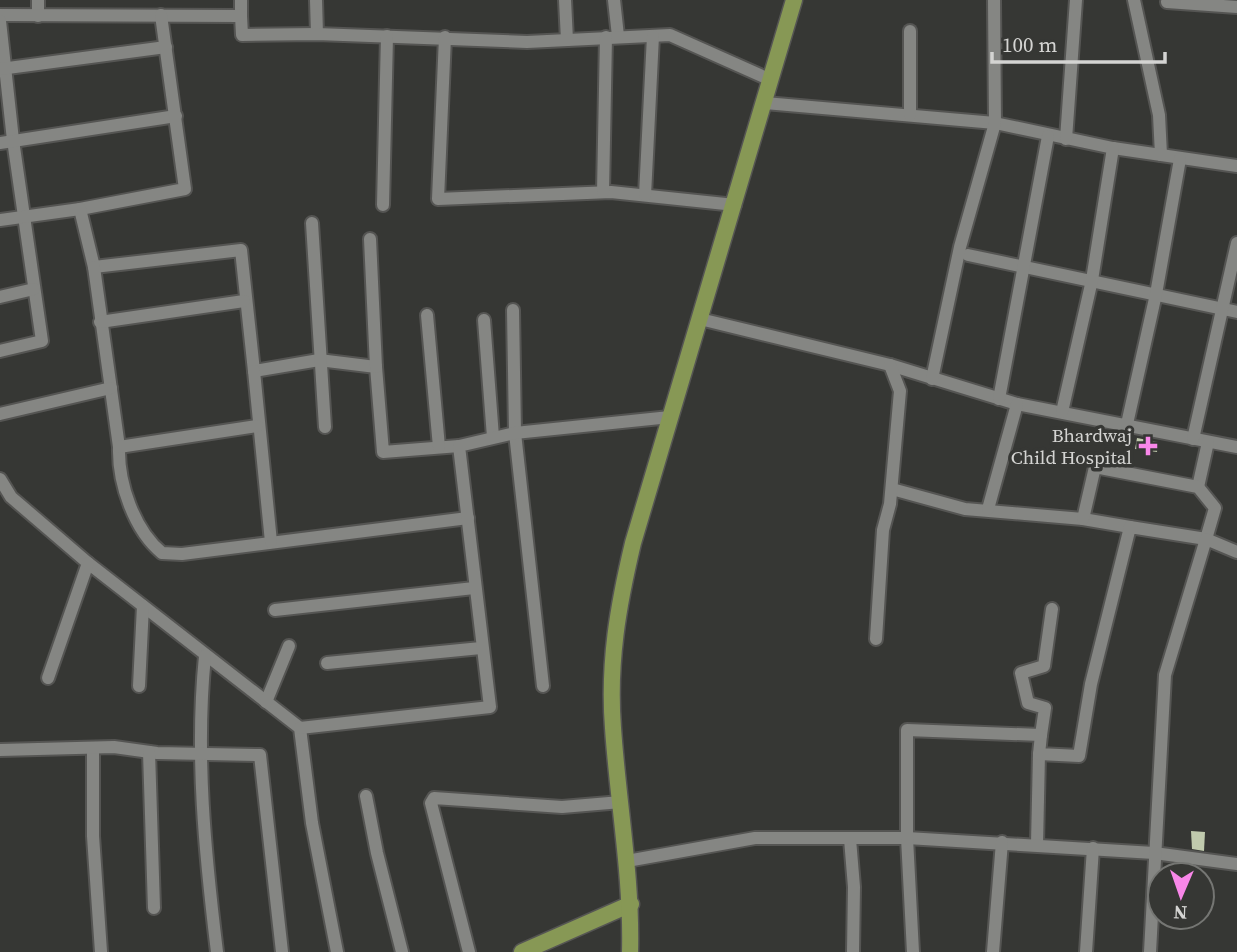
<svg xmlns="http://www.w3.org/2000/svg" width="1237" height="952" font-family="'Source Serif 4',serif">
  <rect width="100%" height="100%" fill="#363734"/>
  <g fill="#c0caad">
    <polygon points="1137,438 1158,442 1157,452 1135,449"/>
    <polygon points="1191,831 1205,832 1204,851 1192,849"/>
  </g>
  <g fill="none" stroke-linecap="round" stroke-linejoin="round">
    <defs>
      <g id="minor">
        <polyline points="38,0 38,16"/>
        <polyline points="241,0 241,16"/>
        <polyline points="316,0 317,34"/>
        <polyline points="565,0 567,40"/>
        <polyline points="614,0 618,36"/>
        <polyline points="1134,0 1159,115 1161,155"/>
        <polyline points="1167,2 1237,7"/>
        <polyline points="0,15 241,16 242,35 317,34 527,42 670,35 771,80"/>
        <polyline points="0,21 13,140 42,341 0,351"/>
        <polyline points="445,37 438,199 611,192 735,205"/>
        <polyline points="0,69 166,47"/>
        <polyline points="765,103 995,123 1113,148 1237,166"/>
        <polyline points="910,115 910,31"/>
        <polyline points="1066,139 1076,0"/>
        <polyline points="0,143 176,116"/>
        <polyline points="603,192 606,37"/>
        <polyline points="645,195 653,36"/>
        <polyline points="383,205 387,36"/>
        <polyline points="80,209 185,189 161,15"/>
        <polyline points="0,220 80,209 94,267 241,250 254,371 319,360 376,367 383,452 459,446"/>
        <polyline points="312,223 325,427"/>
        <polyline points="370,239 376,367"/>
        <polyline points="968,255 1237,312"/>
        <path d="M94 267 119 447C118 483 134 530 162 553L182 554 468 518"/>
        <polyline points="0,297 34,289"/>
        <polyline points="513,310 515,433 543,686"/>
        <polyline points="427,315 439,447"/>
        <polyline points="700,319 890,365 1017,404 1237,447"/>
        <polyline points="484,320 493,437"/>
        <polyline points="100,322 244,301"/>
        <polyline points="254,371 271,542"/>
        <polyline points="932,379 960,247 995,123 994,0"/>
        <polyline points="999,399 1048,136"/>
        <polyline points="1062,412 1092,280 1113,148"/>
        <polyline points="0,414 111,388"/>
        <polyline points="1127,424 1156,294 1180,159"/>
        <polyline points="1193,439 1237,243"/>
        <polyline points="119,447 257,426"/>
        <polyline points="0,479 11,497 88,563 300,728 312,823 337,952"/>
        <polyline points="1198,487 1208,442"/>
        <polyline points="892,489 965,509 1083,519 1130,527"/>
        <polyline points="988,509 1017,404"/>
        <polyline points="275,610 474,588"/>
        <polyline points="876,639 883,530 890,504 900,391 890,365"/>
        <path d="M205 656C195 754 205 854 217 952"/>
        <polyline points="327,663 481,648"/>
        <polyline points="48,678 88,563"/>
        <polyline points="139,686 143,606"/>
        <polyline points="266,702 289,646"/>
        <polyline points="300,728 490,707 459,446 515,433 670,417"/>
        <polyline points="1041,735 1045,708 1028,703 1021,673 1044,666 1052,609"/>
        <polyline points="93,748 93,836 101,952"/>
        <polyline points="0,750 114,747 157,753 260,755 282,952"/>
        <polyline points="149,752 154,908"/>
        <polyline points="366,796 377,853 402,952"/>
        <polyline points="850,839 854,887 853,952"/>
        <polyline points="1037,844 1039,754"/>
        <polyline points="627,861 755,838 907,838 1154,853 1237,864"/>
        <polyline points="469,952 431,803 434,798 562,807 621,802"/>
        <polyline points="913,952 907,838 907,730 1041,735 1039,754 1079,756 1091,684 1130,527 1206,539 1215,508 1198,487 1095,467 1083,519"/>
        <polyline points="993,952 1002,842"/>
        <polyline points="1086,952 1093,848"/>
        <polyline points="1150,952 1165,675 1206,539 1237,552"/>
      </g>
      <g id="major">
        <polyline points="522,952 631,904"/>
        <path d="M630 952C632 877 618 803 613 728 608 663 618 606 633 543L794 0"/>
      </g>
    </defs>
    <use href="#minor" stroke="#555553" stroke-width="16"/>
    <use href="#major" stroke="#555553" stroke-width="19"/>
    <use href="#minor" stroke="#858683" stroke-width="12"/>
    <use href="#major" stroke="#879855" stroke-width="16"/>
  </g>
  <path fill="#f987e9" stroke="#363734" stroke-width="2.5" d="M1144.5 435.5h7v7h7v7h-7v7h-7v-7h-7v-7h7z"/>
  <g text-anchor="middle" stroke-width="7" stroke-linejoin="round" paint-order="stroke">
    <g font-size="19" fill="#d4d4d2" stroke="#363734" text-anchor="end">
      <text x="1132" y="442">Bhardwaj<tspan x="1132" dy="22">Child Hospital</tspan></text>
    </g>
  </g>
  <g transform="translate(1181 896) rotate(182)"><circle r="33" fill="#363734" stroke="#757673" stroke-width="2"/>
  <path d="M0-5L12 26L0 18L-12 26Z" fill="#f987e9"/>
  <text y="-10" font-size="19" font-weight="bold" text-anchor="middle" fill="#d4d4d2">N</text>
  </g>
  <path d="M992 52v10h173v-10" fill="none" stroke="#d4d4d2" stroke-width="3.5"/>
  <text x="1002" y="52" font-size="21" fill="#d4d4d2" stroke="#363734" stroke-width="5" paint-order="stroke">100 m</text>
</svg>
